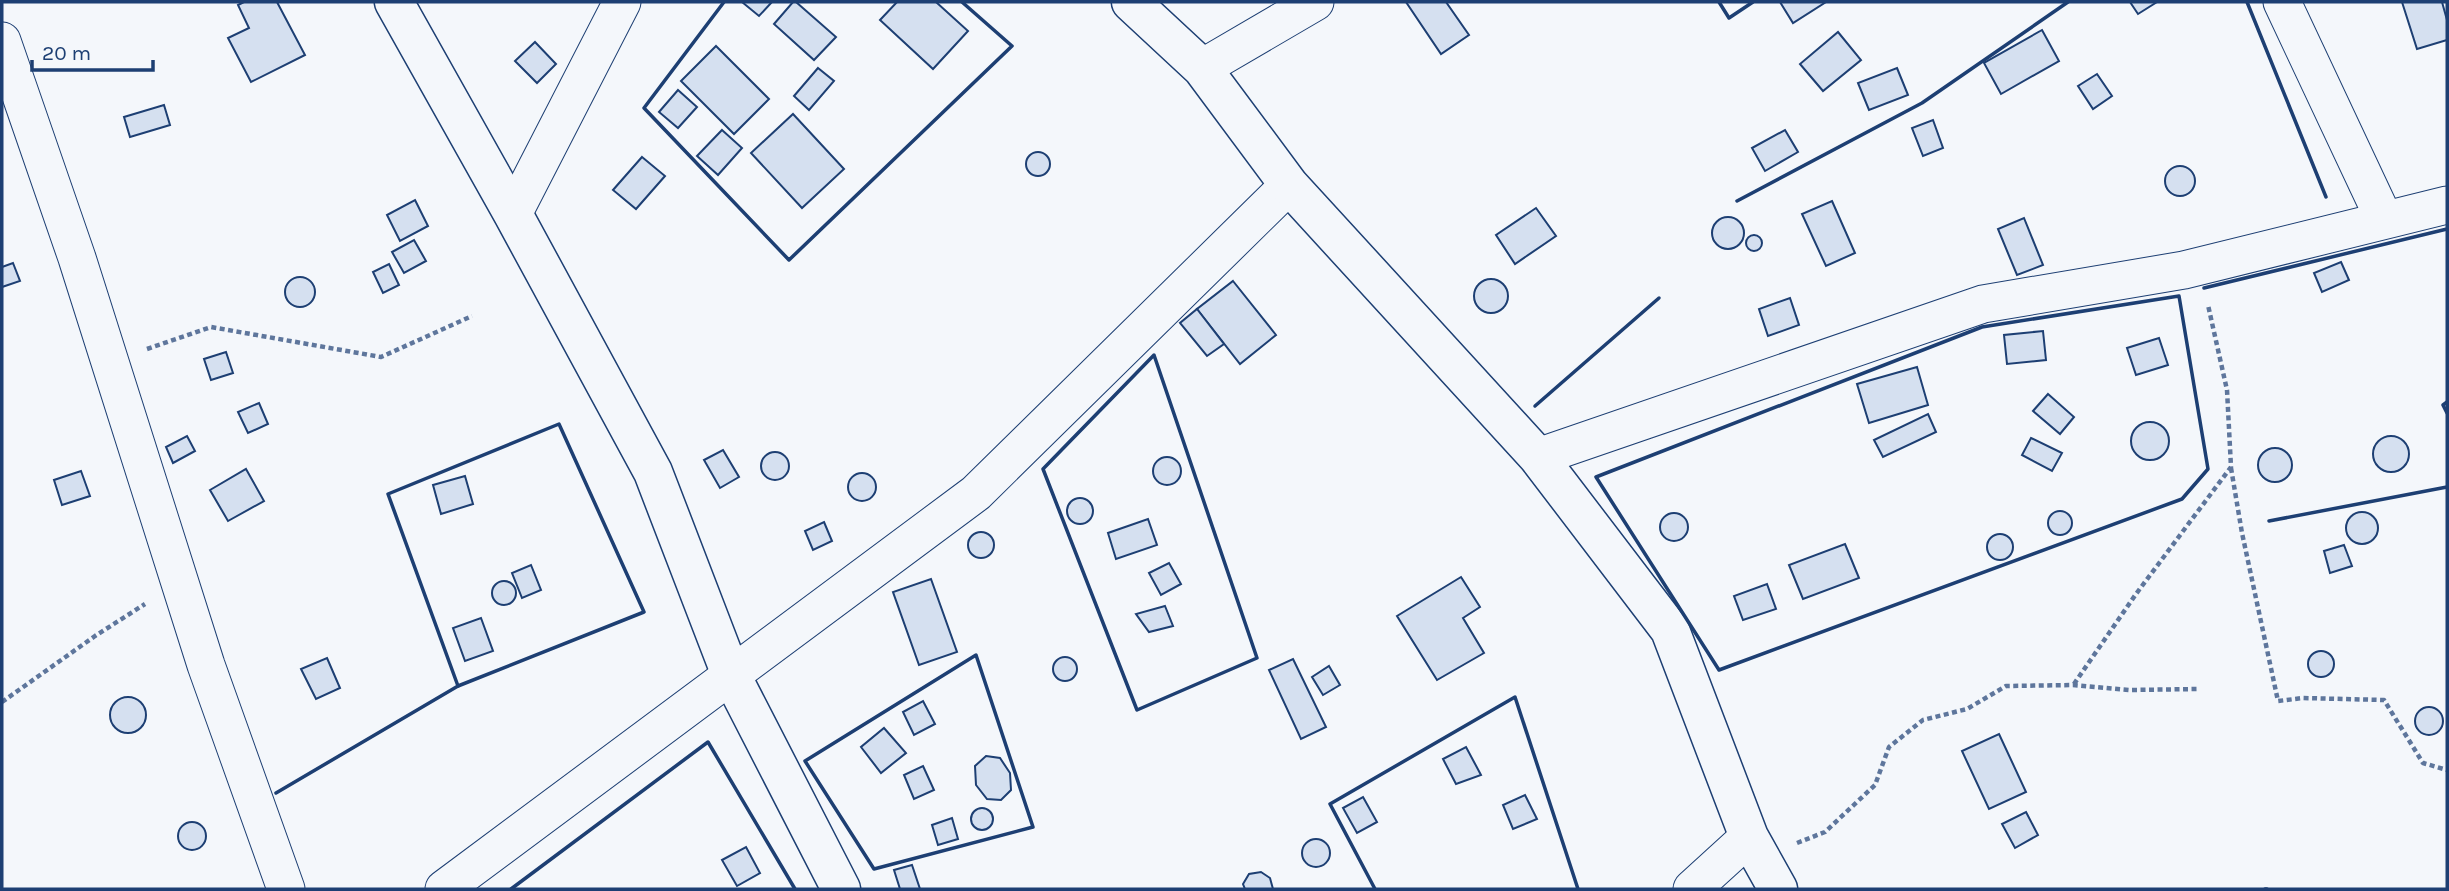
<svg xmlns="http://www.w3.org/2000/svg" width="2449" height="891" font-family="Karla,sans-serif">
  <rect width="100%" height="100%" fill="#f4f7fb"/>
  <g fill="#d5e0f0" stroke="#1d3f73" stroke-width="2">
    <polygon points="244,2 277,2 305,55 251,82 228,38 249,28 238,5"/>
    <polygon points="742,2 772,2 759,16"/>
    <polygon points="793,2 796,2 836,37 814,60 774,24"/>
    <polygon points="897,2 936,2 968,31 933,69 880,20"/>
    <polygon points="1406,2 1446,2 1469,35 1441,54"/>
    <polygon points="1780,2 1826,2 1793,23"/>
    <polygon points="2130,2 2157,2 2138,14"/>
    <polygon points="2402,2 2442,2 2447,20 2447,40 2417,49"/>
    <polygon points="2042,30 2059,61 2001,94 1984,63"/>
    <polygon points="1838,32 1861,60 1823,91 1800,64"/>
    <polygon points="535,42 556,64 537,83 515,61"/>
    <polygon points="716,46 769,99 734,134 681,81"/>
    <polygon points="818,68 834,81 809,110 794,96"/>
    <polygon points="1897,68 1908,95 1869,110 1858,83"/>
    <polygon points="2097,74 2112,96 2093,109 2078,86"/>
    <polygon points="678,90 697,107 678,128 659,112"/>
    <polygon points="164,105 170,125 130,137 124,117"/>
    <polygon points="793,114 844,169 802,208 751,153"/>
    <polygon points="1933,120 1943,148 1923,156 1912,128"/>
    <polygon points="722,130 742,148 718,175 697,156"/>
    <polygon points="1785,130 1798,152 1765,171 1752,148"/>
    <circle cx="1038" cy="164" r="12"/>
    <polygon points="642,157 665,176 636,209 613,190"/>
    <circle cx="2180" cy="181" r="15"/>
    <polygon points="415,200 428,226 400,241 387,215"/>
    <polygon points="1832,201 1855,253 1826,266 1802,214"/>
    <polygon points="1536,208 1556,236 1515,264 1496,235"/>
    <circle cx="1728" cy="233" r="16"/>
    <polygon points="2024,218 2043,265 2017,275 1998,229"/>
    <circle cx="1754" cy="243" r="8"/>
    <polygon points="414,240 426,261 404,273 392,252"/>
    <polygon points="2341,262 2349,280 2322,292 2314,273"/>
    <polygon points="13,263 20,281 2,287 2,267"/>
    <polygon points="389,264 399,285 383,293 373,272"/>
    <circle cx="300" cy="292" r="15"/>
    <circle cx="1491" cy="296" r="17"/>
    <polygon points="1233,281 1276,335 1240,364 1197,309"/>
    <polygon points="1790,298 1799,325 1768,336 1759,309"/>
    <polygon points="1197,309 1224,344 1207,356 1180,323"/>
    <polygon points="2043,331 2046,360 2007,364 2004,335"/>
    <polygon points="2159,338 2168,365 2136,375 2127,348"/>
    <polygon points="226,352 233,373 211,380 204,359"/>
    <polygon points="1917,367 1928,405 1869,423 1857,384"/>
    <polygon points="2048,394 2074,417 2060,434 2033,411"/>
    <polygon points="259,403 268,424 248,433 238,412"/>
    <polygon points="1928,414 1936,432 1883,457 1874,440"/>
    <circle cx="2150" cy="441" r="19"/>
    <polygon points="187,436 195,451 173,463 166,447"/>
    <circle cx="2391" cy="454" r="18"/>
    <polygon points="2031,438 2062,453 2052,471 2022,455"/>
    <circle cx="2275" cy="465" r="17"/>
    <polygon points="723,450 739,477 720,488 704,460"/>
    <circle cx="775" cy="466" r="14"/>
    <circle cx="1167" cy="471" r="14"/>
    <polygon points="246,469 264,501 228,521 210,490"/>
    <polygon points="81,471 90,496 62,505 54,480"/>
    <circle cx="862" cy="487" r="14"/>
    <polygon points="465,476 473,504 441,514 433,485"/>
    <circle cx="1080" cy="511" r="13"/>
    <circle cx="2060" cy="523" r="12"/>
    <circle cx="2362" cy="528" r="16"/>
    <circle cx="1674" cy="527" r="14"/>
    <polygon points="1148,519 1157,545 1116,559 1108,533"/>
    <polygon points="824,522 832,541 813,550 805,531"/>
    <circle cx="981" cy="545" r="13"/>
    <circle cx="2000" cy="547" r="13"/>
    <polygon points="1845,544 1859,578 1803,599 1789,565"/>
    <polygon points="2344,545 2352,566 2330,573 2324,551"/>
    <polygon points="1169,563 1181,584 1161,595 1149,573"/>
    <polygon points="531,565 541,590 522,598 512,573"/>
    <polygon points="1461,577 1480,607 1463,618 1484,653 1437,680 1397,616"/>
    <polygon points="931,579 957,652 919,665 893,592"/>
    <circle cx="504" cy="593" r="12"/>
    <polygon points="1767,584 1776,609 1743,620 1734,596"/>
    <polygon points="1165,606 1173,626 1149,632 1136,614"/>
    <polygon points="481,618 493,651 465,661 453,628"/>
    <circle cx="2321" cy="664" r="13"/>
    <circle cx="1065" cy="669" r="12"/>
    <polygon points="327,658 340,688 316,699 301,669"/>
    <polygon points="1293,659 1326,727 1301,739 1269,670"/>
    <polygon points="1329,666 1340,685 1323,695 1312,677"/>
    <circle cx="128" cy="715" r="18"/>
    <polygon points="923,701 935,724 914,735 903,712"/>
    <circle cx="2429" cy="721" r="14"/>
    <polygon points="884,728 906,753 881,773 861,747"/>
    <polygon points="1999,734 2026,792 1989,809 1962,751"/>
    <polygon points="1466,747 1481,775 1456,784 1443,759"/>
    <polygon points="986,756 1000,758 1010,773 1011,790 1001,800 987,799 976,785 975,766"/>
    <polygon points="923,766 934,790 914,799 904,775"/>
    <polygon points="1525,795 1537,819 1513,829 1503,805"/>
    <polygon points="1363,797 1377,822 1357,833 1343,808"/>
    <circle cx="982" cy="819" r="11"/>
    <polygon points="2026,812 2038,835 2015,848 2002,824"/>
    <polygon points="952,818 958,839 938,845 932,825"/>
    <circle cx="192" cy="836" r="14"/>
    <circle cx="1316" cy="853" r="14"/>
    <polygon points="746,847 760,873 737,886 722,860"/>
    <polygon points="912,865 920,889 900,889 894,870"/>
    <polygon points="1261,872 1270,878 1273,889 1245,889 1243,884 1249,874"/>
  </g>
  <g fill="none" stroke-linecap="round" stroke-linejoin="round">
    <defs>
      <g id="minor">
        <polyline points="2282,2 2384,219"/>
        <polyline points="2,41 77,258 206,665 286,889"/>
        <polyline points="1202,68 1315,2"/>
        <polyline points="513,214 622,2"/>
        <polyline points="1538,457 1983,304 2184,270 2447,205"/>
        <polyline points="444,889 976,493 1289,185"/>
        <polyline points="1692,889 1749,837"/>
      </g>
      <polyline id="tertiary" points="1131,2 1202,68 1289,185 1538,457 1670,630 1749,837 1778,889"/>
      <polyline id="primary" points="394,2 513,214 653,472 731,675 841,889"/>
    </defs>
    <use href="#minor" stroke="#1d3f73" stroke-width="39"/>
    <use href="#tertiary" stroke="#1d3f73" stroke-width="41"/>
    <use href="#primary" stroke="#1d3f73" stroke-width="41"/>
    <g stroke="#5e769c" stroke-width="4.5" stroke-dasharray="5 3.5" stroke-linecap="butt">
      <polyline points="147,349 211,327 381,357 472,316"/>
      <polyline points="2231,468 2242,533 2278,701 2303,698 2384,700 2423,763 2447,770"/>
      <polyline points="2074,684 2136,594 2231,467 2227,390 2208,305"/>
      <polyline points="2,702 95,636 145,604"/>
      <polyline points="1797,843 1825,832 1875,785 1889,747 1923,720 1967,709 2006,686 2073,685 2129,690 2198,689"/>
    </g>
    <use href="#minor" stroke="#f4f7fb" stroke-width="37"/>
    <use href="#tertiary" stroke="#f4f7fb" stroke-width="38"/>
    <use href="#primary" stroke="#f4f7fb" stroke-width="38"/>
    <g stroke="#1d3f73" stroke-width="3.5">
      <polyline points="724,2 644,108 789,260 1012,46 962,2"/>
      <polyline points="1719,2 1729,18 1753,2"/>
      <polyline points="2247,2 2326,197"/>
      <polyline points="1737,201 1922,103 2068,2"/>
      <polyline points="2204,288 2447,229"/>
      <polygon points="2179,296 2208,469 2182,499 1719,670 1596,477 1982,327"/>
      <polygon points="1154,355 1257,658 1137,710 1043,469"/>
      <polyline points="2447,402 2443,405 2447,413"/>
      <polyline points="1535,406 1659,298"/>
      <polygon points="559,424 644,612 458,686 388,494"/>
      <polyline points="2269,521 2447,487"/>
      <polygon points="976,655 1033,827 874,869 805,761"/>
      <polyline points="276,793 458,686"/>
      <polyline points="511,889 708,742 795,889"/>
      <polyline points="1375,889 1330,804 1515,697 1578,889"/>
      <polyline points="2265,889 2267,889"/>
    </g>
  </g>
  <rect width="2449" height="891" fill="none" stroke="#1d3f73" stroke-width="7"/>
  <path d="M32 60v10h121v-10" fill="none" stroke="#1d3f73" stroke-width="3.5"/>
  <text x="42" y="60" font-size="21" fill="#1d3f73" stroke="#f4f7fb" stroke-width="5" paint-order="stroke">20 m</text>
</svg>
